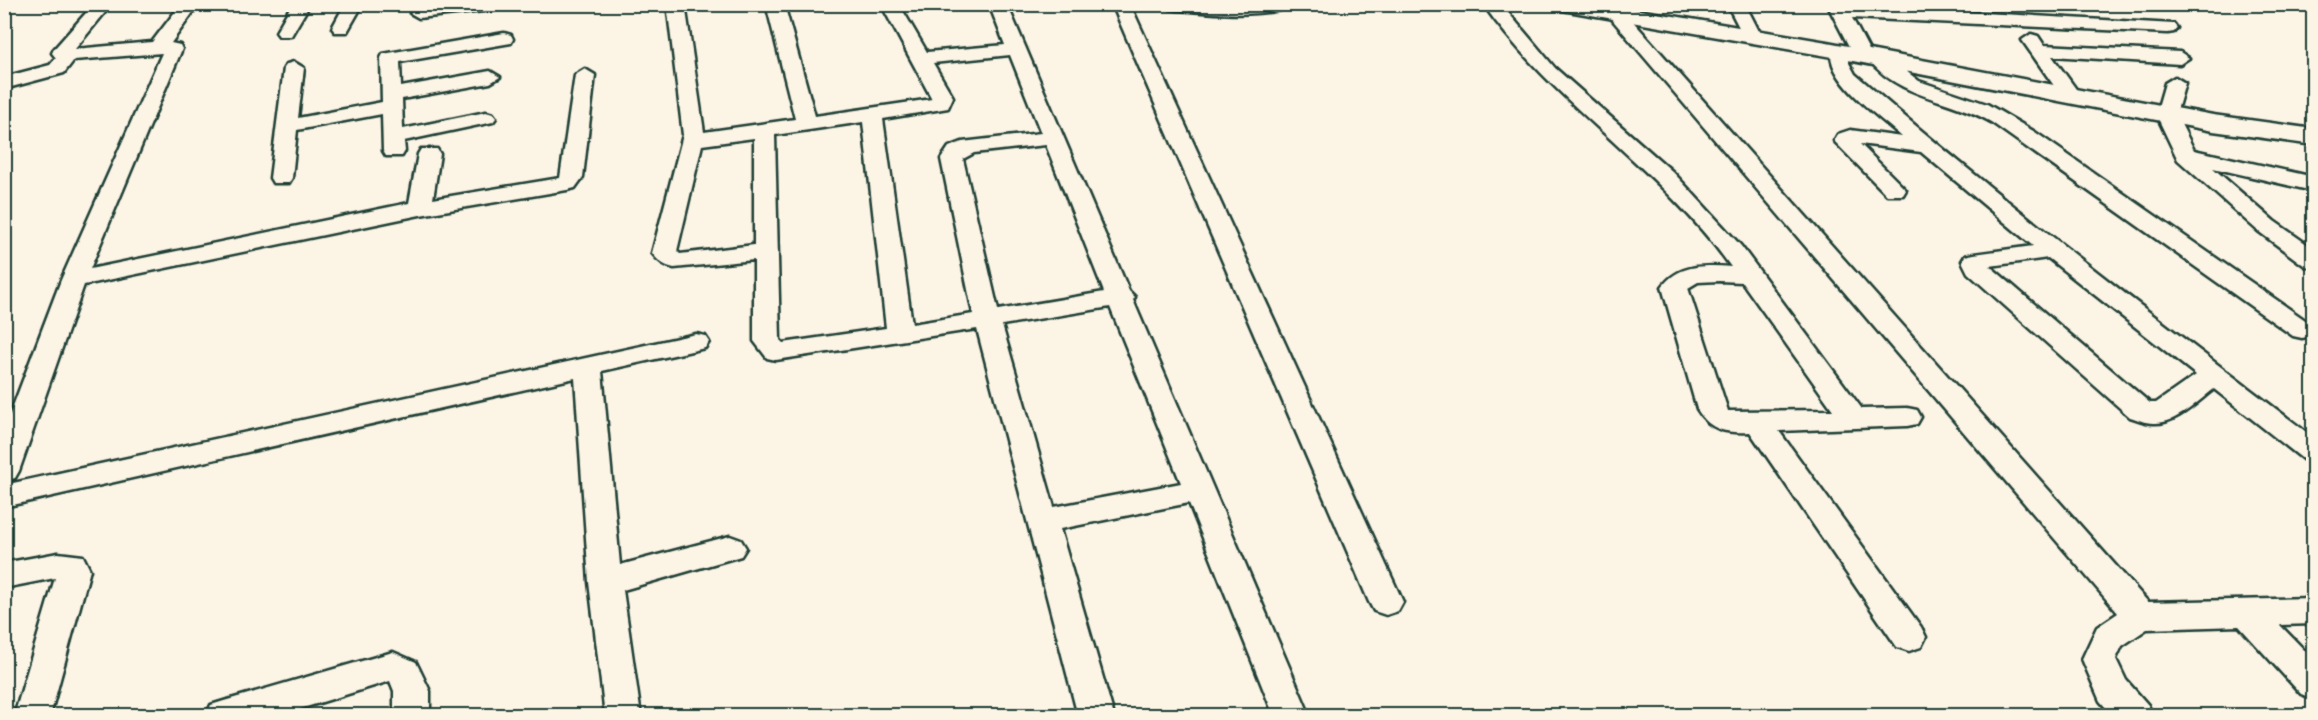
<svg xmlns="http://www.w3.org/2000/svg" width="2318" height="720" font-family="Pangolin,sans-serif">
  <rect width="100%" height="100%" fill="#fcf5e5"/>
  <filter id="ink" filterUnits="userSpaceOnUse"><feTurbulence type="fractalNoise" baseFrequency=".0167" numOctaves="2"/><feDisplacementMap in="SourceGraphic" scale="12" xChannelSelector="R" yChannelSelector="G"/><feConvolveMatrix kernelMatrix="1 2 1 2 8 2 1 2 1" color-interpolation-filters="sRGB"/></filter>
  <g filter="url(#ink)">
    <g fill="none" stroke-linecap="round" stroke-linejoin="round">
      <defs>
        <g id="minor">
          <polygon points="94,4 112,4 75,49 152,42 181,4 199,4 171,43 180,45 182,49 90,269 409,203 418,154 421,149 437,149 440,154 433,199 560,178 575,75 585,69 595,75 583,177 575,188 567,190 420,215 84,285 19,471 15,478 4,481 4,430 61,280 162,53 74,60 64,73 4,89 4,77 50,65 56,58 52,53 54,49"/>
          <polygon points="292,4 310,4 291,36 279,36 276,32"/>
          <polygon points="345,4 363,4 347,32 335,32 332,28"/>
          <polygon points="449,4 511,4 503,9 419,18 410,13 419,8"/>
          <path d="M667 4H685L704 132 795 119 766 4H784L815 116 932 99 881 4H899L927 52 1005 45 989 4H1007L1129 291 1135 297 1133 300 1310 716H1274L1189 503 1060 529 1114 716H1078L977 329 776 360 767 358 754 341V260L674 268C664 266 658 261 652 253L683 135ZM1010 55 1041 133 962 142 949 147 941 159 973 314 912 324 883 119 948 108 953 97 933 63ZM863 122 886 328 783 343 780 340 775 135ZM754 138V245L680 254 677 251 702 145ZM1046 145 1104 292 998 310 963 159 974 153ZM1110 307 1181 483 1054 507 1002 325Z"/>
          <polygon points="1112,4 1130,4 1403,602 1398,611 1386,615 1374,611 1369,602"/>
          <path d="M1483 4H1501L1555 68 1673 172 1741 246 1862 409 1907 408 1917 410 1921 417 1917 424 1907 426 1779 431 1921 627 1926 637 1921 647 1909 651 1897 647 1750 432C1726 433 1710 431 1697 409L1662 287C1678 264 1706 265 1731 267 1661 168 1553 104 1483 4ZM1719 281 1742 282 1833 410 1728 411 1688 288 1698 282Z"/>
          <polygon points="1727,4 1745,4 1762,37 1760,41 1746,41"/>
          <path d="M1827 4 2174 24 2177 28 2174 32 2168 33 1852 18 1871 54H1884L1919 81 1987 104 2035 132 2311 324 2314 328 2311 336 2302 338 2293 336 1991 122C1950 98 1901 99 1869 60H1856Z"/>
          <polygon points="1616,8 1622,9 2148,602 2314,598 2314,624 2280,625 2314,660 2314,699 2301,694 2239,626 2147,629 2122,646 2116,659 2126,680 2148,705 2153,716 2113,716 2100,701 2082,659 2097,627 2118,613 1610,17 1607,13"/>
          <polygon points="504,33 511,35 513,39 511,43 400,62 401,87 490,71 500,77 490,83 402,99 403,129 486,112 493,114 496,118 493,122 404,141 405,151 402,156 386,156 383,151 382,114 297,130 292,178 289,183 273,183 270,178 284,68 287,64 294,62 304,68 298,118 382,102 381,58 383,54"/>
          <polygon points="2031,34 2038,36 2044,45 2180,52 2189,58 2180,64 2052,56 2081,96 2078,100 2064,100 2022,40"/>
          <path d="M1840 45 1849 51V63L1855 74C2002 202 2158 319 2314 438V463L2304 460 2214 389C2198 401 2175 425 2153 423 2145 423 2137 419 2130 417L1968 273 1962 261 1965 256 1974 254 2033 246 1921 152 1860 144 1906 190 1903 195H1887L1838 145 1834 141 1838 134 1850 130 1902 137C1880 117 1828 82 1831 51ZM2048 258 2196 375 2156 403H2150L1990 266Z"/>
          <polygon points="2175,77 2185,83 2176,114 2194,150 2314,177 2313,191 2213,168 2274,221 2314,249 2314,268 2305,266 2258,231 2178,160 2156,114 2165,83"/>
          <polygon points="696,334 705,336 709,342 705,348 602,371 620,565 730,536 741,540 746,548 741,556 623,590 641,716 605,716 589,582 575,378 4,507 4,485"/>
          <polygon points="58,553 83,556 90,570 50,716 14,716 55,578 4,588 4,563"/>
          <polygon points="393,652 416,662 430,691 430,716 394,716 394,691 390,681 277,716 206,716 211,705 224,701"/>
        </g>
        <g id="major">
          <path d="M1168 4H1287L1285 9C1250 17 1214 13 1178 10L1170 9Z"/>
          <polygon points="1552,4 1603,4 1827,42 2213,115 2314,129 2314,145 2213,131 1827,56 1562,10 1554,9"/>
        </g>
      </defs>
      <use href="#minor" stroke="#1f3d34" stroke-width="5"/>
      <use href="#major" stroke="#1f3d34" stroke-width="5"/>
      <use href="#minor" fill="#fcf5e5" fill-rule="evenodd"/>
      <use href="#major" fill="#fcf5e5" fill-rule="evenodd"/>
    </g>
  </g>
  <rect width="2318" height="720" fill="none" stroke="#fcf5e5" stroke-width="24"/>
  <rect x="12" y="12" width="2294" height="696" fill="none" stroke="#1f3d34" stroke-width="2" filter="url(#ink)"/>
</svg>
